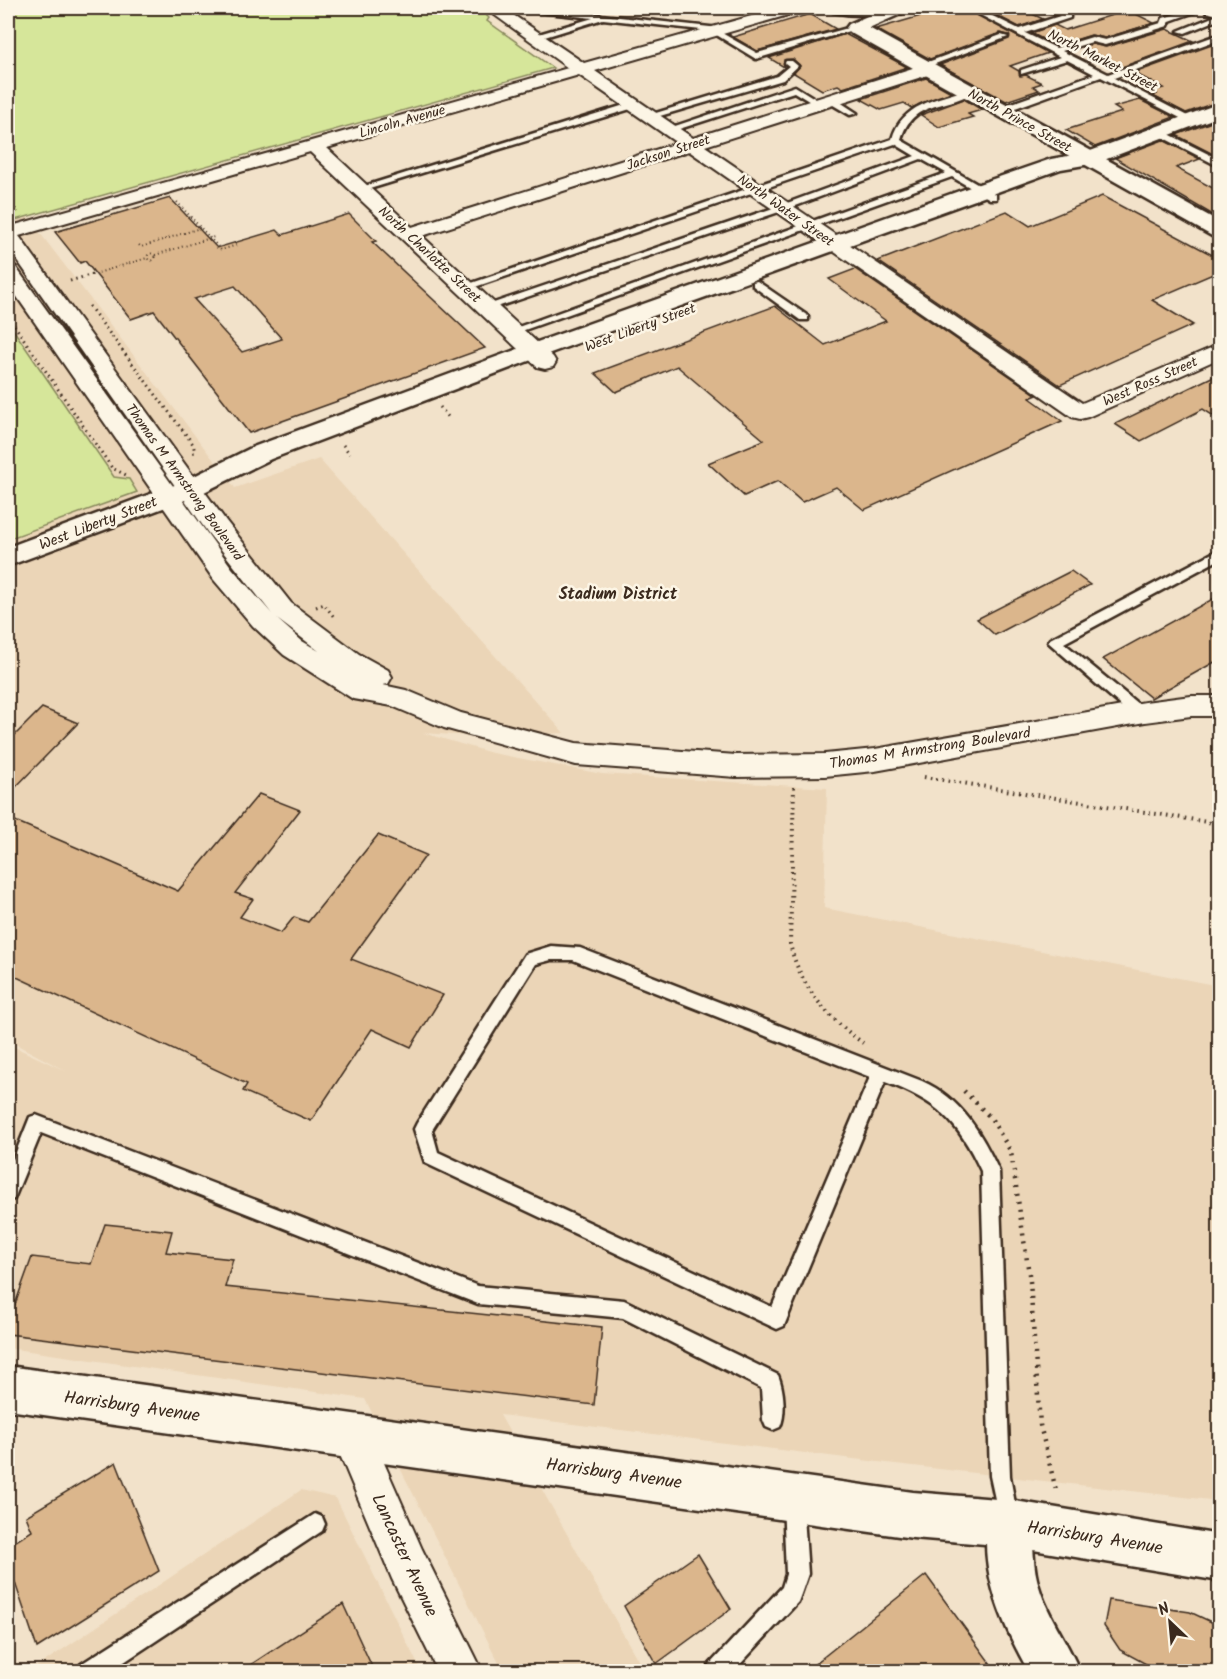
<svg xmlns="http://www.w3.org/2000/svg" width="1227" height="1679" font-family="Kalam,sans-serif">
  <rect width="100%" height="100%" fill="#f2e2ca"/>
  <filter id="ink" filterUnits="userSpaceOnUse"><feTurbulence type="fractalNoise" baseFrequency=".0167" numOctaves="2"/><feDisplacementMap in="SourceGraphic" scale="12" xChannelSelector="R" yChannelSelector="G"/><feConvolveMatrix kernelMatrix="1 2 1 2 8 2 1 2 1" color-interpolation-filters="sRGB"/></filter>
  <g filter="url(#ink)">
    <g fill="#ebd5b7">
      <polygon points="8,8 479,8 489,18 487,21 553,68 27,216 235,488 319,459 564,733 487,737 423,733 492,753 602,774 827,788 824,908 1219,986 1219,1501 878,1462 500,1415 644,1671 503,1671 365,1399 8,1348 8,1044 66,1071 8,1040"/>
      <polygon points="301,1490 336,1498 421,1671 29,1672"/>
    </g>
    <g fill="#d6e69a" stroke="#88885c" stroke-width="1.5">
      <polygon points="8,8 479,8 489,18 487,21 553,68 8,222"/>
      <polygon points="8,322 114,477 129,479 137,492 8,539"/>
    </g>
    <g fill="#dbb68c" stroke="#3b2a1e" stroke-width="1.5" fill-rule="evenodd">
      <polygon points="948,8 965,8 1048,53 1010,66 1019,71 1020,76 1026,75 1042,83 1033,86 1039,90 1006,101 940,65 1009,39 1009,35 1000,33 930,59 876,29"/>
      <polygon points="1011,8 1020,8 1043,19 1019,27 992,13"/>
      <polygon points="1128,10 1154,23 1105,38 1091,35 1056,46 1031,33 1055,25 1065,30"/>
      <polygon points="810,14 836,29 757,51 733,37"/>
      <polygon points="1167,29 1193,41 1122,67 1083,47 1092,44 1106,47"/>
      <polygon points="845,34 907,67 843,88 838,85 822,90 794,73 800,66 793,59 784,60 784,67 769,58"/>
      <polygon points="1220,42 1220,101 1186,113 1153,96 1157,94 1151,91 1164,88 1134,73"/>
      <polygon points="926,78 951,92 911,108 904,103 881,110 861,99"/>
      <polygon points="964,99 982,110 968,114 973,117 939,127 921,115"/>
      <polygon points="1140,100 1174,117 1095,147 1066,130 1122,112 1114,107"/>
      <polygon points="1220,119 1220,152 1213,154 1176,135"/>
      <polygon points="1163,140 1200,159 1176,168 1220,192 1220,219 1115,158"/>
      <polygon points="1102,196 1220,259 1220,271 1152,300 1193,325 1060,385 878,261 1007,211 1030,226"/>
      <path d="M170 198 217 248 277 230 282 235 349 214 376 241 372 242 485 348 249 433 154 311 131 319 85 261 80 263 55 232ZM235 286 282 339 242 352 194 299Z"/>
      <polygon points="855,269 1037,395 1030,398 1062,421 864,510 836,487 802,502 778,481 744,496 708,463 764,440 677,366 616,392 595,373 775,306 825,345 886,321 829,279"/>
      <polygon points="1220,373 1220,420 1203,409 1141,441 1115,424"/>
      <polygon points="1071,571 1090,585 995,635 977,619"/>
      <polygon points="1220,595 1220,659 1151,698 1103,659"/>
      <polygon points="42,708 78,723 8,795 8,742"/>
      <polygon points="259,794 300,810 235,893 253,899 240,917 281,933 294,917 308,922 378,835 426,855 351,959 443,995 411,1047 372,1029 311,1121 243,1091 247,1084 8,973 8,818 178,891"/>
      <polygon points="105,1224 172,1231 166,1252 233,1259 225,1287 602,1327 594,1405 8,1334 8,1324 32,1257 91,1264"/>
      <polygon points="116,1462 159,1571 37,1648 8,1562 8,1546 32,1531 26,1516"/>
      <polygon points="698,1554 731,1609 656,1664 624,1606"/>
      <polygon points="926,1575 996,1671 806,1671"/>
      <polygon points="1109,1600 1190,1612 1220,1626 1220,1671 1159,1671 1120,1650 1104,1626"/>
      <polygon points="343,1604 374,1671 241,1671"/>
    </g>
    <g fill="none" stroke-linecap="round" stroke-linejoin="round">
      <defs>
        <g id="service">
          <polygon points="517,8 538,8 719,28 723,30 720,32 757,53 855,26 859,28 756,59 710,31 603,19 535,40 532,40 532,36 593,18 521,10"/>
          <polygon points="967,8 976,8 1019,29 1060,16 1044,8 1054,8 1070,14 1070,18 1025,33 1056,48 1092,37 1105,40 1161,23 1163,18 1196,8 1206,8 1170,21 1168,26 1105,45 1092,42 1062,51 1108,74 1220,34 1220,39 1114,78 1195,120 1188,122 1101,77 1004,112 998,112 998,108 1094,74 1067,60 1021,74 1021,70 1060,57"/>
          <polygon points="1220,14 1220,19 1185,33 1178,31"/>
          <polygon points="1001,35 1008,37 924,68 917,66"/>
          <polygon points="786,61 792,61 798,66 783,80 653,118 646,116 777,76 789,66 785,63"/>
          <polygon points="795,86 824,104 817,106 794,92 673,131 666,129"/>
          <path d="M966 90 973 92C947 110 912 99 901 140L996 195V199H990L952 177 516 333H508L507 331 946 173 921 159 785 210 491 309 482 307 779 206 915 156 895 144 469 289 460 287 892 139C901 105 936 99 966 90Z"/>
          <polygon points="828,98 834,98 857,113 850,115 828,102"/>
          <polygon points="634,102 637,103 637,107 363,191 355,189"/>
          <polygon points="1159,129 1220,160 1220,167 1156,134 1154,132"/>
          <polygon points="757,281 808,316 808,320 800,320 753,286 753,282"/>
          <polygon points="1220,549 1220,559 1064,643 1144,709 1146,713 1144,717 1134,717 1048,642 1050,639"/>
          <path d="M551 946 580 948 922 1081C961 1098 982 1134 999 1171L1010 1476 1018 1520 1015 1527 1008 1530 1001 1527 990 1476 981 1171C958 1121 937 1101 885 1082L784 1326 777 1329 425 1163 414 1129 417 1123 525 954ZM551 960H573L870 1077 772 1307 438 1152 432 1130 536 964Z"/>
          <path d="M36 1115 478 1286 624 1300 778 1375C784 1389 786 1414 780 1427L773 1430 766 1427 763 1420 761 1388 623 1318 478 1304 41 1133 14 1199 8 1201V1172L30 1117Z"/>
          <polygon points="793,1491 800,1494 803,1501 808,1574 801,1594 798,1602 733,1672 707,1672 710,1664 782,1587 786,1574 783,1501 786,1494"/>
          <polygon points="315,1514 322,1517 325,1524 322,1531 109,1672 78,1672 81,1664"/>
        </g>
        <g id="minor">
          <path d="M485 8H503L584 63 780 8H804L802 11 595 71 693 138 922 65H934L936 69 934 73 705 146 1082 403 1220 344V358L1088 417 1080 419 1072 417 689 151 422 236 553 357 556 362 553 367 545 369 537 367 310 152 19 236 226 521 291 603 359 654 388 670 392 677 388 684 383 685 406 690 461 713 576 743 736 755 825 754 875 749 1145 702 1191 696H1220V716H1191L1145 722 875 771 825 776 736 777 576 765 444 728 392 706 353 699 284 655 253 626 214 580 8 284V264L15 266 232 568 272 614 208 533 8 247V227L568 68ZM579 75 677 143 412 227 327 148ZM277 619 319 651 302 641Z"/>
          <polygon points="352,1416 366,1422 422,1549 483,1672 438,1672 392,1579 332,1436 338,1422"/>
        </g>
        <g id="secondary">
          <polygon points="1220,103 1220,116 1096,163 1061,169 542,356 271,459 198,495 8,566 8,547 180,483 253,447 526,346 973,186 1051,159 1085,153"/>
          <path d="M1009 1500 1025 1507C1036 1532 1031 1555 1037 1579 1045 1613 1067 1640 1080 1672H1029C1003 1627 972 1557 993 1507Z"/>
        </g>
        <g id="primary">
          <path d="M831 8H895L892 12C873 16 852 16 833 12Z"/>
          <polygon points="1204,8 1220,8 1220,16 1206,12"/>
          <polygon points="8,1366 913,1492 1009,1500 1220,1535 1220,1581 1009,1546 913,1538 8,1410"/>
        </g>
        <polygon id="trunk" points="886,8 908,8 905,12 869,28 1220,222 1220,237 1212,236 849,32 846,28 849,24"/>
      </defs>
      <use href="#service" stroke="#3b2a1e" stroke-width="5"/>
      <use href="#minor" stroke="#3b2a1e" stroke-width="4"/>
      <use href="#secondary" stroke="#3b2a1e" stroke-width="5"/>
      <use href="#primary" stroke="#3b2a1e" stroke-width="5"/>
      <use href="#trunk" stroke="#3b2a1e" stroke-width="5"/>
      <g stroke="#3b2a1e" stroke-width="2" stroke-dasharray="1 3" stroke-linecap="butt">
        <polyline points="8,199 18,212"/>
        <polyline points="177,202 221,250 237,245"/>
        <polyline points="139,245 141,247 200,228"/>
        <circle cx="151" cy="257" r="3.5"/>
        <polyline points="155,255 214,237"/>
        <polyline points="91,275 147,258"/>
      </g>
      <g stroke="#3b2a1e" stroke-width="3" stroke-dasharray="1.5 4" stroke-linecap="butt">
        <polyline points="70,281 96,273"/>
        <polyline points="89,306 193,444 195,452 191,453"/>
        <polyline points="8,316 112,468 126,475"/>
        <polyline points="440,407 449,418"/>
        <polyline points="343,445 350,454"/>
        <polyline points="316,607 324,604 334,617"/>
      </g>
      <g stroke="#3b2a1e" stroke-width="4" stroke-dasharray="1.5 4.5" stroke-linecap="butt">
        <polyline points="924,777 1220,824"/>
        <path d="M794 787 790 944C800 987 828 1018 863 1043"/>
      </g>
      <polyline stroke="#3b2a1e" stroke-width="4.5" stroke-dasharray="2 6" stroke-linecap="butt" points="964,1091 991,1118 1011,1152 1030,1281 1040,1425 1056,1490"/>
      <use href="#service" fill="#fcf5e5" fill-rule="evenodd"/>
      <use href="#minor" fill="#fcf5e5" fill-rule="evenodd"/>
      <use href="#secondary" fill="#fcf5e5" fill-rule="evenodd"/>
      <use href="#primary" fill="#fcf5e5" fill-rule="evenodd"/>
      <use href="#trunk" fill="#fcf5e5" fill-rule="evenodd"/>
    </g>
  </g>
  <g text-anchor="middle" stroke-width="5" stroke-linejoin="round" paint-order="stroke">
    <g font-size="14" fill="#3b2a1e" stroke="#fcf5e5">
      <text transform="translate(1103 60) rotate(27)" y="5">North Market Street</text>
      <text transform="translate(1020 120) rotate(29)" y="5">North Prince Street</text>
      <text transform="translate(402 121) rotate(-16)" y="5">Lincoln Avenue</text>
      <text transform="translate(668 152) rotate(-18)" y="5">Jackson Street</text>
      <text transform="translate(786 210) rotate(35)" y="5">North Water Street</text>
      <text transform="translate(430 254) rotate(43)" y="5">North Charlotte Street</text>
      <text transform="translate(640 327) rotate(-20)" y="5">West Liberty Street</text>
      <text transform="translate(1150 381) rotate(-24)" y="5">West Ross Street</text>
      <text transform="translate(185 482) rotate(54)" y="5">Thomas M Armstrong Boulevard</text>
    </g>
    <g font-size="15" fill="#3b2a1e" stroke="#fcf5e5">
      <text transform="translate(98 523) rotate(-21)" y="5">West Liberty Street</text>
      <text transform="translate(930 748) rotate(-9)" y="5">Thomas M Armstrong Boulevard</text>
    </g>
    <g font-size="16" font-weight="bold" fill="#3b2a1e" stroke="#fcf5e5">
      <text x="618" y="599">Stadium District</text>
    </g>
    <g font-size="18" fill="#3b2a1e" stroke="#fcf5e5">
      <text transform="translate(132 1406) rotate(8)" y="6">Harrisburg Avenue</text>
      <text transform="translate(614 1473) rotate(8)" y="6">Harrisburg Avenue</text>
      <text transform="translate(1095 1537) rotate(9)" y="6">Harrisburg Avenue</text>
      <text transform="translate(405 1555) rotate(65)" y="6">Lancaster Avenue</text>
    </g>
  </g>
  <rect width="1227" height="1679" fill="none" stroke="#fcf5e5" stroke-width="30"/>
  <rect x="15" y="15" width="1197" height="1649" fill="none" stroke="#3b2a1e" stroke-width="2" filter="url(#ink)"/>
  <g transform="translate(1170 1622) rotate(334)" stroke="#fcf5e5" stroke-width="4.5" paint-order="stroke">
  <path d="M0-4.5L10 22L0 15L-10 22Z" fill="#3b2a1e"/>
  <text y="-9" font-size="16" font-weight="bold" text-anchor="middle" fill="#3b2a1e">N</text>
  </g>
</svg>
